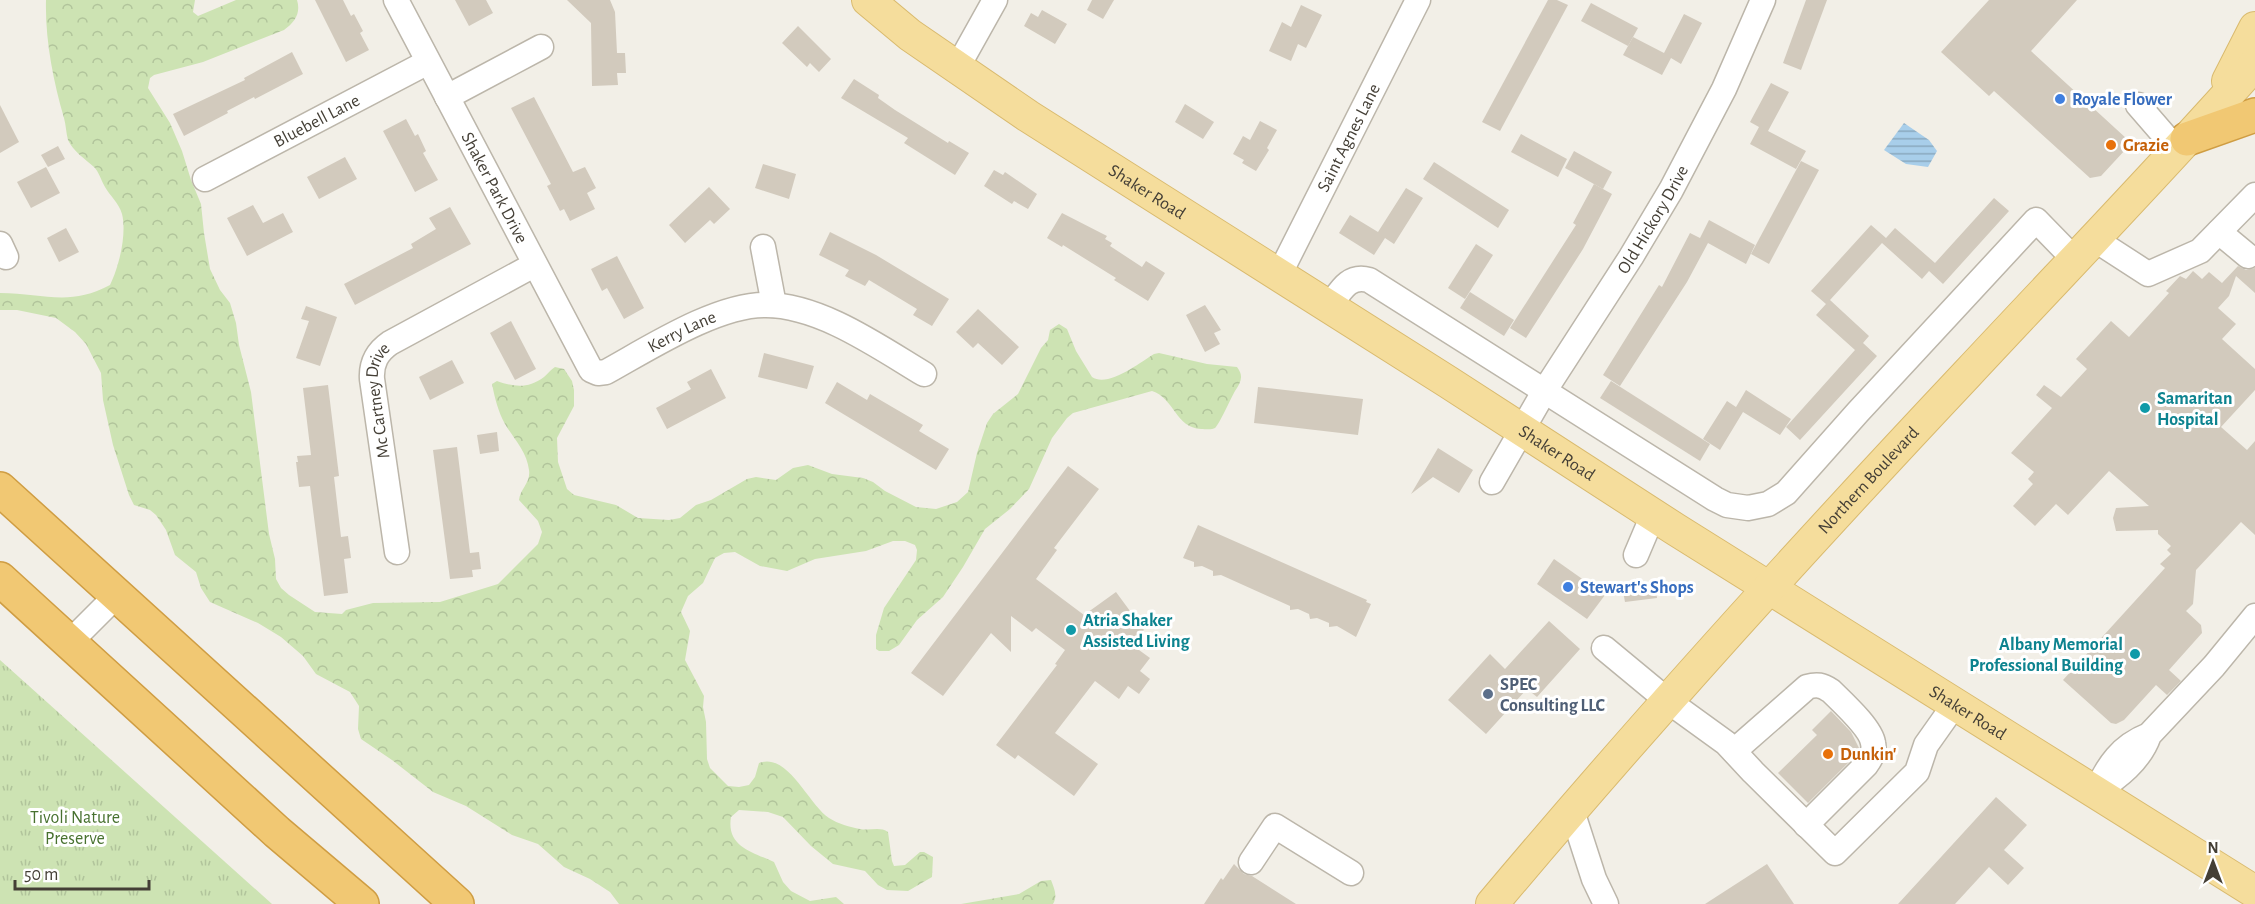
<svg xmlns="http://www.w3.org/2000/svg" width="2255" height="904" font-family="'Alegreya Sans',sans-serif">
  <defs>
    <pattern id="forest-crowns" width="20" height="18" patternUnits="userSpaceOnUse" patternTransform="scale(1.5)"><rect width="20" height="18" fill="#cde3b3"/><path d="M2 6a3 3 0 1 1 6 0M12 15a3 3 0 1 1 6 0" fill="none" stroke="#b1c49b"/></pattern>
    <pattern id="park-tufts" width="24" height="20" patternUnits="userSpaceOnUse" patternTransform="scale(1.5)"><rect width="24" height="20" fill="#cde3b3"/><path d="M3 7l-1-3M5 7V3M7 7l1-3M15 17l-1-3M17 17v-4M19 17l1-3" fill="none" stroke="#b1c49b"/></pattern>
    <pattern id="water-rules" width="6" height="5" patternUnits="userSpaceOnUse" patternTransform="scale(1.5)"><rect width="6" height="5" fill="#a8ceea"/><path d="M0 2.5h6" fill="none" stroke="#8aa9be"/></pattern>
  </defs>
  <rect width="100%" height="100%" fill="#f2efe7"/>
  <g fill="url(#forest-crowns)">
    <path d="M46 0H195L193 12 198 16 236 0H297C301 13 295 22 284 30L203 62 154 75 150 78 148 88 170 123 182 151 191 180 201 204 204 233 210 269 220 290 230 303 236 323 239 345 251 392 269 534 275 559 276 579 281 588 289 595 315 612 342 614 346 610 373 603 440 602 498 584 538 544 542 532 538 521 519 500C520 489 531 482 529 470 527 452 514 439 505 424 498 411 495 399 492 384L497 381C514 387 528 389 544 377 548 374 550 370 555 367L564 369 572 381 574 390V406L557 438 558 462 567 489 574 495 616 505 638 518 669 520 680 518 696 505 711 500 747 479 756 477 776 480 793 468 808 465 832 474 863 478 873 482 885 491 916 507 936 509 957 502 968 492 977 453 987 423 993 414 1018 394 1041 348 1048 340 1050 330 1059 324 1067 329 1076 351 1092 377C1108 388 1139 363 1154 354L1159 353 1207 364 1237 367C1244 376 1241 382 1235 391 1231 398 1219 425 1215 428 1212 430 1205 429 1201 429 1176 428 1174 398 1152 391L1073 413 1067 418 1052 438 1029 489 1010 509 985 529 963 567 943 597 917 620 899 645 889 651H879L876 649V635L884 608 916 560 917 550 915 545 905 541H893L866 551 815 559 787 571 760 566 735 552 724 553 715 558 703 583 688 596 681 612 690 631 685 660 704 696 703 707 706 722 707 759 710 768 728 786 739 787 749 785 755 777 759 763C788 752 808 804 829 818 838 824 850 827 860 829 870 831 880 826 888 832L892 861 894 866 905 865 920 852H924L933 857 932 877 908 891 887 890 878 885 865 871 833 864 811 846 783 817 768 812 739 810 731 817C726 847 753 852 774 862L783 882 791 891 810 901 836 897 844 904H619L610 892 590 879 564 867 538 844 512 835 466 806 433 792 392 760 361 739 358 729 359 706 350 692 316 674 303 656 281 637 258 623 210 602 201 588 196 572 175 555 166 530 156 515 150 510 134 505 129 495 113 445 103 400 101 373 86 344 75 332 56 318 17 310H0V293C43 293 69 307 110 285 119 267 127 234 122 214 119 203 110 196 105 187 101 180 99 172 94 167 85 159 73 151 68 140 66 133 66 125 64 118 53 80 45 39 46 0Z"/>
    <path d="M1051 880C1054 888 1058 896 1053 904H961L1019 894 1041 881Z"/>
  </g>
  <polygon fill="url(#park-tufts)" points="0,660 272,904 0,904"/>
  <polygon fill="url(#water-rules)" points="1904,123 1929,140 1937,151 1928,167 1906,164 1884,150"/>
  <g fill="#d2cabd">
    <polygon points="315,0 343,0 351,16 354,14 363,31 360,33 369,50 346,62"/>
    <polygon points="455,0 486,0 493,13 469,26"/>
    <polygon points="567,0 610,0 615,12 617,53 625,53 626,73 617,73 618,85 592,86 591,23"/>
    <polygon points="1092,0 1114,0 1103,19 1087,10"/>
    <polygon points="1548,0 1557,0 1568,5 1500,131 1482,122"/>
    <polygon points="1806,0 1827,0 1801,70 1783,63"/>
    <polygon points="1989,0 2077,0 2031,51 2127,139 2126,149 2101,176 2090,178 1994,91 1989,96 1941,52"/>
    <polygon points="1591,3 1638,28 1628,46 1581,21"/>
    <polygon points="1301,5 1322,15 1306,48 1298,44 1291,61 1269,51 1282,22 1291,27"/>
    <polygon points="1042,10 1067,24 1055,44 1024,26 1031,13 1038,17"/>
    <polygon points="1684,14 1702,23 1681,64 1671,58 1662,75 1623,55 1633,37 1664,53"/>
    <polygon points="798,26 831,59 819,72 810,63 807,67 782,43"/>
    <polygon points="292,52 303,74 255,99 254,97 227,111 228,113 184,136 173,114 245,80 244,78"/>
    <polygon points="854,79 879,95 878,98 895,110 948,143 949,141 969,153 955,175 904,143 908,138 841,98"/>
    <polygon points="1771,83 1789,92 1768,131 1806,151 1796,169 1750,144 1759,127 1750,122"/>
    <polygon points="534,97 573,172 585,167 596,188 587,193 595,209 570,221 564,209 560,211 547,186 551,184 511,108"/>
    <polygon points="1185,104 1214,122 1203,139 1175,122"/>
    <polygon points="0,105 19,142 0,153"/>
    <polygon points="406,119 415,136 418,134 426,151 423,153 438,180 415,192 383,131"/>
    <polygon points="1260,121 1277,130 1267,148 1269,150 1256,171 1242,163 1244,160 1233,154 1243,136 1250,140"/>
    <polygon points="1521,134 1567,159 1558,177 1511,152"/>
    <polygon points="58,146 65,159 48,167 41,155"/>
    <polygon points="1574,151 1612,172 1603,189 1565,168"/>
    <polygon points="345,157 357,179 319,199 307,177"/>
    <polygon points="1801,161 1819,170 1769,264 1751,254"/>
    <polygon points="1434,162 1509,210 1498,228 1423,179"/>
    <polygon points="763,164 796,174 789,199 755,188"/>
    <polygon points="46,167 60,193 31,208 17,182"/>
    <polygon points="994,170 1003,175 1005,172 1037,194 1028,209 1014,201 1012,204 984,186"/>
    <polygon points="1594,184 1612,194 1583,249 1526,338 1510,328 1576,225 1573,223"/>
    <polygon points="709,187 730,209 714,224 710,220 685,243 669,225"/>
    <polygon points="1406,188 1423,198 1394,244 1385,238 1374,255 1339,233 1350,215 1378,232"/>
    <polygon points="1994,198 2009,211 1943,284 1929,271 1922,279 1882,243 1830,300 1869,336 1863,343 1877,356 1800,440 1786,427 1855,350 1816,315 1826,304 1811,291 1871,225 1886,238 1895,228 1935,263"/>
    <polygon points="253,205 263,223 283,213 293,232 247,256 227,218"/>
    <polygon points="450,207 471,244 355,305 344,284 413,248 411,244 436,229 429,218"/>
    <polygon points="1062,213 1107,236 1105,239 1112,243 1110,246 1142,267 1146,261 1165,273 1148,301 1114,280 1116,278 1063,245 1062,247 1047,238"/>
    <polygon points="1709,220 1755,245 1746,264 1708,243 1687,282 1620,386 1603,375 1659,285 1662,287 1690,233 1700,238"/>
    <polygon points="66,228 79,252 59,262 47,238"/>
    <polygon points="830,232 876,255 949,299 932,326 913,315 917,309 869,280 865,286 845,276 849,270 819,255"/>
    <polygon points="1476,244 1493,255 1465,299 1448,288"/>
    <polygon points="617,256 644,308 624,319 607,288 602,291 591,269"/>
    <polygon points="2238,266 2246,270 2255,268 2255,293 2236,276 2229,296 2218,308 2236,324 2222,339 2255,369 2255,390 2221,427 2247,450 2255,441 2255,535 2241,522 2196,570 2193,604 2186,611 2201,625 2202,633 2169,670 2181,681 2167,695 2156,685 2124,720 2116,724 2111,723 2063,680 2165,568 2160,564 2171,554 2167,550 2171,546 2158,534 2158,530 2116,531 2113,518 2116,508 2149,506 2109,471 2068,515 2056,504 2035,526 2013,506 2033,484 2028,479 2034,472 2011,453 2052,408 2036,395 2044,385 2061,397 2087,369 2076,359 2111,321 2129,337 2169,293 2166,291 2180,276 2186,279 2193,271 2202,279 2209,272 2222,283"/>
    <polygon points="1470,292 1514,320 1504,336 1460,308"/>
    <polygon points="1205,305 1221,330 1214,333 1220,344 1205,352 1186,315"/>
    <polygon points="306,306 337,317 320,366 296,358 309,321 301,319"/>
    <polygon points="978,309 1019,347 1002,365 978,343 973,348 956,332"/>
    <polygon points="511,321 536,369 515,380 490,333"/>
    <polygon points="764,353 814,366 807,389 758,377"/>
    <polygon points="452,360 464,383 430,400 419,377"/>
    <polygon points="711,369 726,398 667,429 656,408 691,389 687,382"/>
    <polygon points="1611,381 1710,444 1700,461 1600,398"/>
    <polygon points="837,382 867,400 870,394 923,425 919,431 949,449 936,470 825,403"/>
    <polygon points="328,385 339,476 334,477 341,537 348,536 351,558 344,559 348,593 324,596 310,486 299,487 296,462 298,462 297,456 311,455 303,388"/>
    <polygon points="1258,387 1363,399 1358,435 1254,423"/>
    <polygon points="1746,390 1791,419 1780,435 1743,412 1720,450 1703,439 1727,401 1736,407"/>
    <polygon points="497,432 499,451 480,454 477,435"/>
    <polygon points="457,447 470,553 479,552 481,569 472,570 473,577 450,579 433,450"/>
    <polygon points="1438,448 1473,470 1459,493 1433,477 1411,494"/>
    <polygon points="1068,466 1099,489 1054,548 1057,550 1036,579 1084,615 1116,592 1144,630 1128,642 1150,658 1140,671 1150,679 1139,694 1128,686 1119,699 1095,681 1055,733 1098,764 1074,796 1018,755 1015,759 996,745 1057,665 1055,664 1065,650 1036,628 1032,632 1011,616 1011,652 991,633 943,696 911,673"/>
    <polygon points="1198,525 1367,600 1366,602 1371,604 1356,637 1337,626 1329,627 1329,623 1317,618 1310,619 1309,614 1298,609 1290,610 1290,606 1221,575 1213,576 1213,571 1202,566 1194,567 1194,562 1183,558"/>
    <polygon points="1554,559 1605,595 1587,619 1537,584"/>
    <polygon points="1655,582 1657,598 1625,602 1622,586"/>
    <polygon points="1549,621 1580,649 1537,697 1527,689 1486,734 1448,700 1490,654 1505,669"/>
    <polygon points="1831,711 1851,732 1859,748 1855,756 1808,803 1778,773 1817,735 1812,730"/>
    <polygon points="1996,797 2027,825 2004,850 2024,868 2008,885 1989,867 1955,904 1898,904"/>
    <polygon points="1234,864 1244,874 1252,876 1296,904 1204,904 1221,878 1223,880"/>
    <polygon points="1767,864 1794,904 1705,904"/>
  </g>
  <g fill="none" stroke-linecap="round" stroke-linejoin="round">
    <defs>
      <g id="minor">
        <path id="s1" d="M396 0 591 370 598 373 606 372C648 349 717 304 766 305 820 305 879 347 924 374"/>
        <polyline points="957,68 995,0"/>
        <polyline points="447,97 541,47"/>
        <polyline points="2138,105 2177,150"/>
        <path id="s2" d="M205 179 428 62"/>
        <polyline points="2219,232 2248,256"/>
        <polyline points="2094,239 2148,274 2200,251 2255,195"/>
        <polyline points="0,244 6,257"/>
        <polyline points="763,247 774,305"/>
        <path id="s3" d="M1279 275 1418 0"/>
        <path d="M1329 307C1340 292 1348 274 1369 280L1715 499 1727 505 1748 508 1768 504 1786 493 1858 412 2036 220 2075 260"/>
        <path id="s4" d="M1492 482 1545 390 1631 257 1671 190 1724 89 1763 0"/>
        <path id="s5" d="M397 552 372 379C371 363 377 352 390 343L534 265"/>
        <polyline points="1636,555 1653,515"/>
        <polyline points="70,642 117,595"/>
        <polyline points="1604,648 1668,701 1726,743 1753,772 1835,853 1917,772 1926,745 1955,704"/>
        <path d="M2149 735C2121 746 2108 765 2096 792 2118 777 2140 761 2149 735L2214 666 2255 616"/>
        <path d="M1734 751 1807 687C1817 684 1822 685 1831 691 1842 702 1871 728 1873 743 1875 751 1871 758 1866 765L1806 825"/>
        <polyline points="1572,811 1594,879 1606,904"/>
        <polyline points="1251,862 1275,826 1351,873"/>
      </g>
      <g id="major">
        <path id="s6" d="M868 0 910 35 1028 116 1448 382 1675 529 2255 892"/>
        <polyline points="2228,81 2255,28"/>
        <path id="s7" d="M1492 904C1645 722 1805 546 1968 373 2064 270 2162 169 2255 64"/>
      </g>
      <g id="highway">
        <polyline points="2187,139 2255,115"/>
        <polyline points="0,489 457,904"/>
        <polyline points="0,579 277,832 362,904"/>
      </g>
    </defs>
    <use href="#minor" stroke="#bcb6aa" stroke-width="27"/>
    <use href="#major" stroke="#d9ba6e" stroke-width="34"/>
    <use href="#highway" stroke="#cf9d43" stroke-width="36"/>
    <use href="#minor" stroke="#fff" stroke-width="24"/>
    <use href="#major" stroke="#f5dd9c" stroke-width="32"/>
    <use href="#highway" stroke="#f1c873" stroke-width="33"/>
  </g>
  <g fill="#3f7fe0" stroke="#fff" stroke-width="2">
    <circle cx="2060" cy="99" r="6"/>
    <circle cx="1568" cy="587" r="6"/>
  </g>
  <g fill="#e8710a" stroke="#fff" stroke-width="2">
    <circle cx="2111" cy="145" r="6"/>
    <circle cx="1828" cy="754" r="6"/>
  </g>
  <g fill="#0f9aa8" stroke="#fff" stroke-width="2">
    <circle cx="2145" cy="408" r="6"/>
    <circle cx="1071" cy="630" r="6"/>
    <circle cx="2135" cy="654" r="6"/>
  </g>
  <circle fill="#5c6f8a" stroke="#fff" stroke-width="2" cx="1488" cy="694" r="6"/>
  <g text-anchor="middle" stroke-width="6" stroke-linejoin="round" paint-order="stroke">
    <g font-size="18" font-weight="bold" fill="#366cbe" stroke="#fff" text-anchor="start">
      <text x="2072" y="105">Royale Flower</text>
      <text x="1580" y="593">Stewart's Shops</text>
    </g>
    <g font-size="18" fill="#443f36" stroke="#fff">
      <text dy="6" stroke="none"><textPath href="#s2" startOffset="126">Bluebell Lane</textPath></text>
      <text dy="6" stroke="none"><textPath href="#s3" startOffset="154">Saint Agnes Lane</textPath></text>
      <text dy="6" stroke="none"><textPath href="#s1" startOffset="212">Shaker Park Drive</textPath></text>
      <text dy="6" stroke="none"><textPath href="#s6" startOffset="339">Shaker Road</textPath></text>
      <text dy="6" stroke="none"><textPath href="#s4" startOffset="308">Old Hickory Drive</textPath></text>
      <text dy="6" stroke="none"><textPath href="#s1" startOffset="520">Kerry Lane</textPath></text>
      <text dy="6" stroke="none"><textPath href="#s5" startOffset="154">Mc Cartney Drive</textPath></text>
      <text dy="6" stroke="none"><textPath href="#s6" startOffset="825">Shaker Road</textPath></text>
      <text dy="6" stroke="none"><textPath href="#s7" startOffset="567">Northern Boulevard</textPath></text>
      <text dy="6" stroke="none"><textPath href="#s6" startOffset="1311">Shaker Road</textPath></text>
    </g>
    <g font-size="18" font-weight="bold" fill="#c56008" stroke="#fff" text-anchor="start">
      <text x="2123" y="151">Grazie</text>
      <text x="1840" y="760">Dunkin'</text>
    </g>
    <g font-size="18" font-weight="bold" fill="#0d838f" stroke="#fff" text-anchor="start">
      <text x="2157" y="404">Samaritan<tspan x="2157" dy="21">Hospital</tspan></text>
      <text x="1083" y="626">Atria Shaker<tspan x="1083" dy="21">Assisted Living</tspan></text>
      <text x="2123" y="650" text-anchor="end">Albany Memorial<tspan x="2123" dy="21">Professional Building</tspan></text>
    </g>
    <g font-size="18" font-weight="bold" fill="#4e5e75" stroke="#fff" text-anchor="start">
      <text x="1500" y="690">SPEC<tspan x="1500" dy="21">Consulting LLC</tspan></text>
    </g>
    <g font-size="18" fill="#47712f" stroke="#fff">
      <text x="75" y="823">Tivoli Nature<tspan x="75" dy="21">Preserve</tspan></text>
    </g>
  </g>
  <g transform="translate(2213 862)" stroke="#ffffff" stroke-width="4.5" paint-order="stroke">
  <path d="M0-4.5L10 22L0 15L-10 22Z" fill="#443f36"/>
  <text y="-9" font-size="16" font-weight="bold" text-anchor="middle" fill="#443f36">N</text>
  </g>
  <path d="M15 880v9h134v-9" fill="none" stroke="#443f36" stroke-width="3"/>
  <text x="24" y="880" font-size="18" fill="#443f36" stroke="#ffffff" stroke-width="4.5" paint-order="stroke">50 m</text>
</svg>
